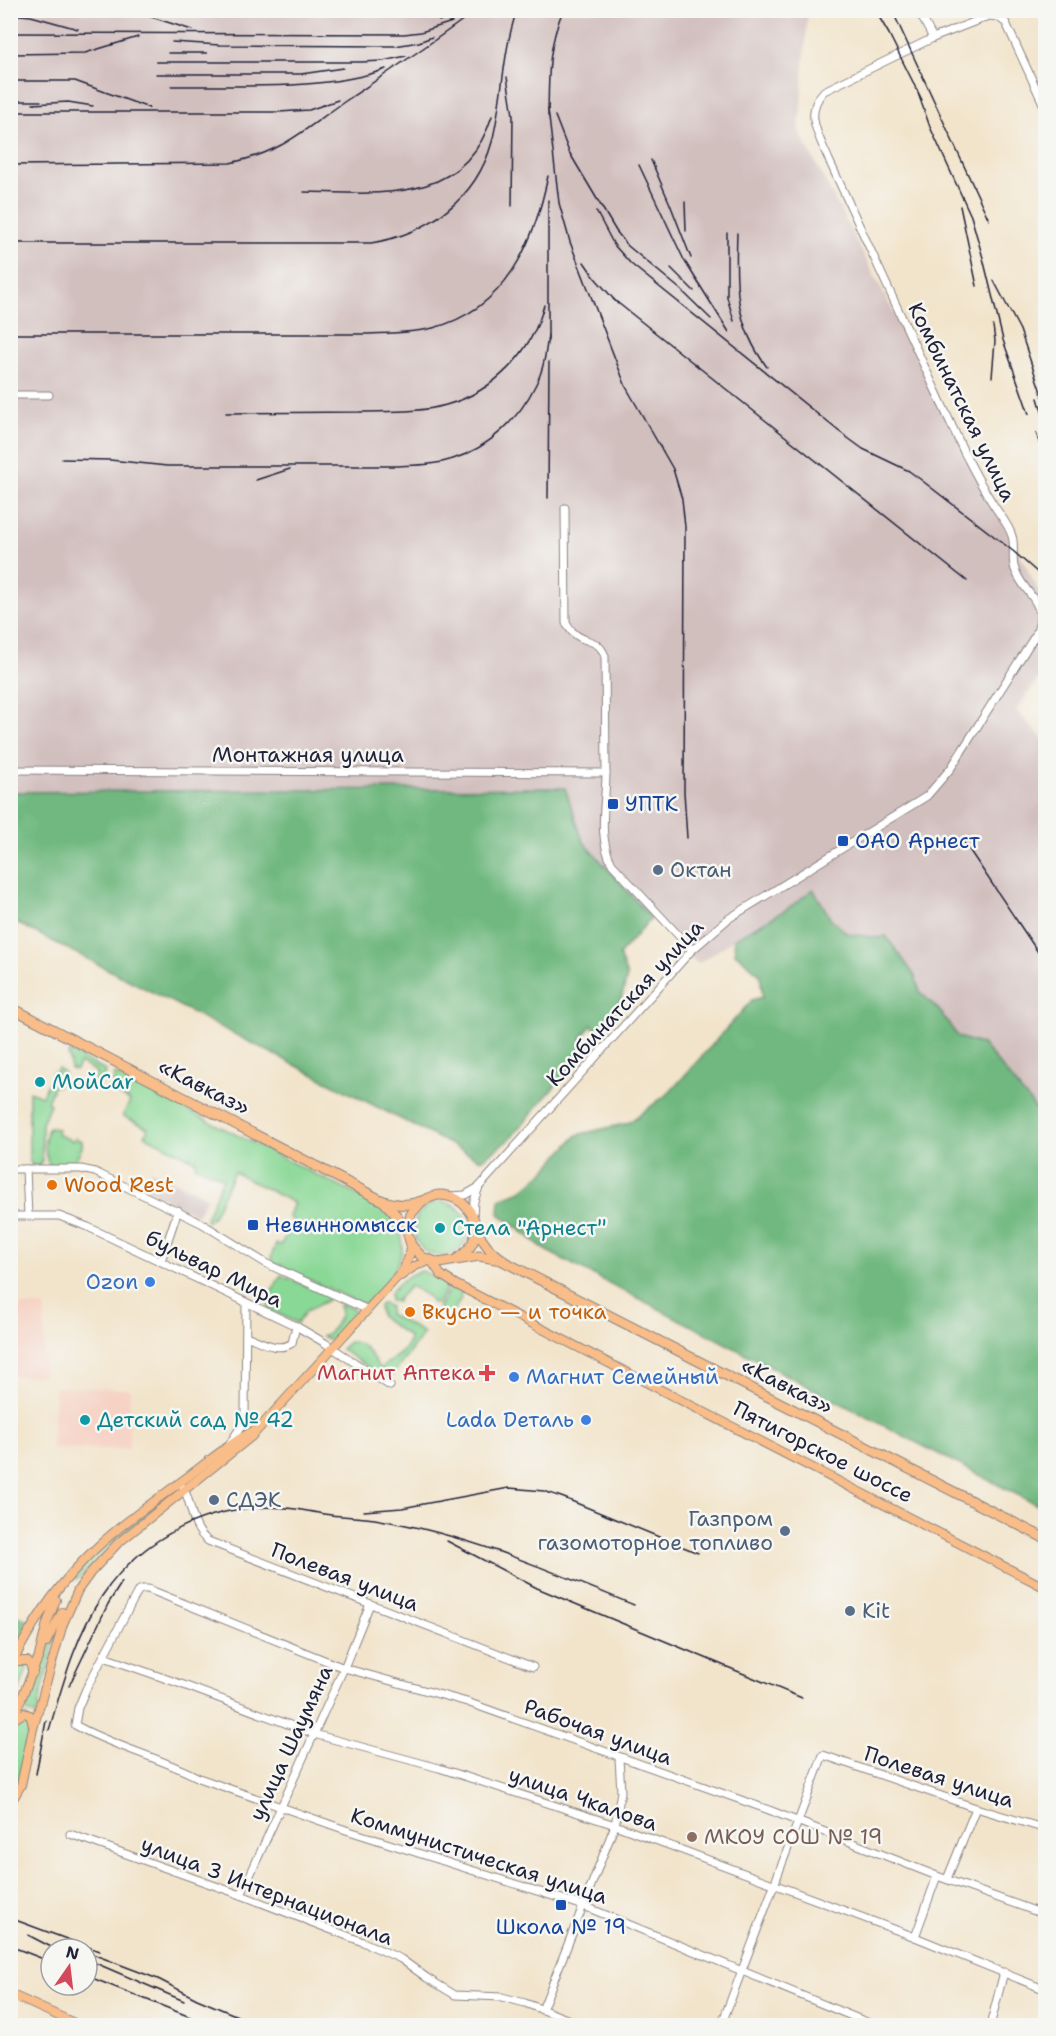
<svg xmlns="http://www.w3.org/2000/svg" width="1056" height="2036" font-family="'Shantell Sans',sans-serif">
  <rect width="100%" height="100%" fill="#f6f6f2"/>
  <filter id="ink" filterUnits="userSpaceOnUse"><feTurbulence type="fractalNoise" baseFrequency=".0167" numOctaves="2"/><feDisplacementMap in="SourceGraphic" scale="12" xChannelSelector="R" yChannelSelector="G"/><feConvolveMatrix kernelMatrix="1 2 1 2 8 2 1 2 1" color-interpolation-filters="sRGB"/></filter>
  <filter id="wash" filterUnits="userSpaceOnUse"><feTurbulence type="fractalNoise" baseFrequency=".008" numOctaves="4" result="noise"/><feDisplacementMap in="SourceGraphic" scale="24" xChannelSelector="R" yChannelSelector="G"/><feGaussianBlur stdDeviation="1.35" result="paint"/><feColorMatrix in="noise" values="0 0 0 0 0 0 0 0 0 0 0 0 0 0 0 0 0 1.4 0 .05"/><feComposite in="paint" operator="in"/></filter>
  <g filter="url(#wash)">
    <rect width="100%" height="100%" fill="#f2e4cb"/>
    <g fill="#f6d2c4">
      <polygon points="10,1306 45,1306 43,1376 11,1376"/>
      <polygon points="55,1387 130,1389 129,1449 52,1449"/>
    </g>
    <g fill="#d1bfbe">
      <polygon points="10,11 808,11 799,131 1045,603 1045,670 1016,710 1045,741 1045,1120 983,1045 958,1037 939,1010 920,992 915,976 880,938 848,934 831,919 813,889 789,908 734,939 698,964 632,898 583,841 564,788 11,792"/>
      <polygon points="151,1170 207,1197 197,1215 144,1188"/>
    </g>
    <g fill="#8ad896" stroke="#567d68" stroke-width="1.5">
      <polygon points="70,1052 106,1071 101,1081 96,1083 94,1081 97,1072 80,1063 76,1070 71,1069 68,1054"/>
      <polygon points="58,1068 64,1073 58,1086 54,1085 47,1102 50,1104 42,1123 42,1161 39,1166 32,1166 29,1159 29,1091 42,1096 53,1072 56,1073"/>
      <path d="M115 1074 385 1209C421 1247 394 1272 369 1302L362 1304 294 1273 282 1265 274 1264 271 1257 276 1244 281 1245 293 1220 288 1217 294 1203 234 1172 213 1216 207 1222 206 1218 223 1178 195 1165 196 1161 145 1136 148 1128 123 1116 130 1101 113 1091 111 1088Z"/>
      <path d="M49 1128 58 1129 57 1134 73 1141 75 1138 82 1141C83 1147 81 1150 78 1155 71 1169 63 1168 49 1165 45 1156 43 1136 49 1128Z"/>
      <circle cx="441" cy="1229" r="27"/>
      <path d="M422 1271 446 1282V1290L437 1304 432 1303 428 1296 410 1286 396 1301 398 1302 390 1301V1293C399 1283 407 1274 422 1271Z"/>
      <polygon points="281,1275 327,1295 328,1300 306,1311 297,1323 270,1310 268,1307 271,1293"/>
      <polygon points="455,1288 460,1292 461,1298 452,1314 446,1316 439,1312 439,1306 450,1289"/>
      <path d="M383 1303 390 1307 389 1314 424 1333 388 1381 341 1349 349 1342C367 1342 371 1357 380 1369L402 1352 409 1342V1337L381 1317 379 1306Z"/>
      <path d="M340 1304 353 1308 356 1315 336 1337 329 1340 322 1336C332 1332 338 1323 341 1312L339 1306Z"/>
      <path d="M179 1488 180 1490 105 1550 79 1578 76 1579 74 1576C105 1541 142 1515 179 1488Z"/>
      <polygon points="59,1623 36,1716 24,1710"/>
      <polygon points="24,1663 28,1667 11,1712 11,1680 18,1665"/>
      <polygon points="26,1716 30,1722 19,1782 11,1798 10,1740 22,1717"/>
    </g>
    <g fill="#6fb87f" stroke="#486d5d" stroke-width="1.5">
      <polygon points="565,788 583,841 651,918 619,955 627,976 619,1008 596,1031 592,1025 581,1038 588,1047 510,1139 481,1160 11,920 11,792"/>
      <polygon points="813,889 831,919 848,934 880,938 886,936 915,976 920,992 939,1010 958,1037 983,1045 1045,1120 1045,1509 547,1251 499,1214 500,1199 521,1191 543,1173 577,1135 628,1123 670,1092 752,1000 763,997 760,974 735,953 734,939 789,908"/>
      <polygon points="14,1614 32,1622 11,1665 11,1616"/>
    </g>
  </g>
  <g filter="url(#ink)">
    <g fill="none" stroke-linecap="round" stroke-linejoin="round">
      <defs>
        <g id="minor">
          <polyline points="918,10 933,38"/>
          <polyline points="10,395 49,395"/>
          <path d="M565 508 566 623C568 627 571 631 575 634 587 644 598 638 605 656 605 695 606 734 606 773 606 803 597 836 612 864L692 950"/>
          <polyline points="10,770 606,773"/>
          <polyline points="10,1169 81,1169 95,1172 201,1223 267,1264 368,1310"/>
          <polyline points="26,1169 28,1216"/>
          <path d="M451 1196 465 1195 479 1187 692 950 728 919 927 796 951 768 1036 634C1049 603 1026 596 1016 572 1010 561 1016 548 1012 536 1009 525 999 514 993 504 982 487 973 469 964 452L829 160C819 136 803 113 824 91L933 38 989 16 998 17 1006 23 1046 110"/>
          <polyline points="10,1216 59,1216 88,1227 296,1326 325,1343 390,1386"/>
          <polyline points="473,1216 474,1201 479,1187"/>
          <polyline points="161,1261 178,1210"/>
          <path d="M246 1336C260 1341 278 1353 292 1343L296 1326"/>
          <polyline points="230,1443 242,1425 245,1415 246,1303"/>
          <path d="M183 1487C193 1505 190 1527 208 1541L533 1667"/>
          <polyline points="104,1657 181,1684 314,1734 439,1768 615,1825 915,1937 1046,1990"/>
          <polyline points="70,1834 241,1895 363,1942 401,1959 427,1978 455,1995 502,1997 525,2003 585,2026"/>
          <polyline points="947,1879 976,1808"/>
          <polyline points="241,1895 344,1668 370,1604"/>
          <polyline points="915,1937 937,1876"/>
          <polyline points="542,2010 615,1825 621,1792 619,1758"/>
          <polyline points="721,2026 823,1755 976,1808 1046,1829"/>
          <path d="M876 2026 584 1906 346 1830 199 1778C160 1757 114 1747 75 1725L78 1708 86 1689 138 1591 142 1589H148L344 1668 467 1702 769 1810 937 1876 1046 1915"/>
          <polyline points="990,2026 1004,1972"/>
        </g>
        <g id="major">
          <polyline points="432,1262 441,1275 455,1284 1046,1588"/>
          <polyline points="401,1276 415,1266 429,1261"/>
          <polyline points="46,1643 62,1612"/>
          <polyline points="13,1663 17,1661 27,1661 30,1664 33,1673"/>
          <path d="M10 1668C28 1630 53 1592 82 1562 112 1530 151 1504 186 1478 208 1462 229 1443 253 1431"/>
          <polyline points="14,1719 24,1713 30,1715 33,1725"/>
          <polyline points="10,1726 39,1656 47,1623 56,1600"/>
          <polyline points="10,1804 21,1785 33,1729 63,1624 78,1590 91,1572 118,1543 252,1436 402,1272 410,1254 411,1245"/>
          <polyline points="10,1994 81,2026"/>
        </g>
        <g id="highway">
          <path d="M10 1007 381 1200C394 1205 409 1206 422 1201 428 1199 433 1195 440 1195 461 1195 479 1215 475 1236 473 1245 466 1253 458 1258"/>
          <polyline points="422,1201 411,1214 407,1231 411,1245 422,1257 439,1263 479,1256 501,1260 1046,1539"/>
          <polyline points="384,1202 397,1216 407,1231"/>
          <polyline points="475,1229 490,1250 502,1259"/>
        </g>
      </defs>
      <use href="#minor" stroke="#8a8383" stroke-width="9"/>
      <use href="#major" stroke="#8a8383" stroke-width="10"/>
      <use href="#highway" stroke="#8a8383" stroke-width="11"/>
      <use href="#minor" stroke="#fff" stroke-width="7"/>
      <use href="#major" stroke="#f8bd89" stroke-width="8"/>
      <use href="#highway" stroke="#f8bd89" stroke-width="9"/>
      <g stroke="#22223b" stroke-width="1.5">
        <polyline points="875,10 889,34 922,100"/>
        <polyline points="892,10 989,220"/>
        <polyline points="72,12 145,15 192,30"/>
        <polyline points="10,14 31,16 78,29"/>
        <polyline points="439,21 460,10"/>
        <polyline points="10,33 404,34 421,32 452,22"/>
        <polyline points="172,42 220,45 395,46 419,42 432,37"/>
        <polyline points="168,53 207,53"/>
        <polyline points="10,54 85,53 138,37"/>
        <polyline points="156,62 361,62 383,61 406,56"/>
        <polyline points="156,74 301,74 343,68"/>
        <polyline points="507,77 513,115 512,206"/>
        <polyline points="10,81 75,81 149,108"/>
        <path d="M171 86C235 85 326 91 386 69"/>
        <polyline points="918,93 930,127 971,216 983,258 1003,340 1029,414"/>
        <polyline points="10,101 41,101"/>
        <polyline points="33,104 68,102 93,106"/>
        <polyline points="548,109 559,203 570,242 626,387 673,469 682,499 685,527 684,792 687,838"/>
        <polyline points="10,112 279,112 309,110 338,100"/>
        <path d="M548 116C549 75 547 50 563 10"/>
        <polyline points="555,116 569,152 616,231 628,246 680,289 711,319"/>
        <polyline points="651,160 670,204 691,258"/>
        <path d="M10 165 230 163C284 152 303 130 347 100 390 71 434 42 476 10"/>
        <polyline points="639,165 684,260 729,332"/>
        <path d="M304 192C378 193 464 206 492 116"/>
        <polyline points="548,200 548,341"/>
        <polyline points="685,202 686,231"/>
        <polyline points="960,206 977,286"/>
        <polyline points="596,211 614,245 631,264 841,433 863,449 909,471 920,479 1013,551 1046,580"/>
        <polyline points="727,233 727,297 734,321"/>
        <path d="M737 233C735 285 735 325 767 367"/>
        <path d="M13 243H371C427 234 476 200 492 142 503 99 502 53 517 10"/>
        <polyline points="584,262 595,278 618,304"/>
        <polyline points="671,268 694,291"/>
        <polyline points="994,281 1020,330 1046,407"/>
        <polyline points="613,299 967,581"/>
        <path d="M10 334H369C390 333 412 333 433 328 506 309 534 244 548 176"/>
        <polyline points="992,377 995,341 993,326"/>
        <polyline points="1038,398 1046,425"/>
        <path d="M226 413C270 413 315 412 359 412 387 411 418 413 446 405 493 392 532 353 544 305"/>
        <polyline points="1036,433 1046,462"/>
        <path d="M62 459 110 460 167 466H398C416 465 435 465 453 459 489 448 520 418 536 384 544 369 546 351 548 335"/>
        <polyline points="256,480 290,469"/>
        <polyline points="548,498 549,362"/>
        <polyline points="962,839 1046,964"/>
        <polyline points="364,1511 402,1508 509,1488 544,1491 564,1498 698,1553"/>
        <polyline points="447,1541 537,1588 802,1698"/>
        <polyline points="69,1686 108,1604 122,1582"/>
        <path d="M49 1730C63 1684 75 1637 102 1596 143 1535 214 1502 286 1508 301 1509 316 1513 331 1515 347 1517 364 1517 380 1520 469 1535 551 1571 634 1605"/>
        <polyline points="36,1774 46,1721"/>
        <polyline points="10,1918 99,1951"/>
        <polyline points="28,1935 55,1949"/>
        <polyline points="10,1946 51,1962"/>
        <polyline points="87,1952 158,1979 197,1999 247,2020"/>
        <polyline points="93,1962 184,2001"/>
        <polyline points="87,1976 213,2026"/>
        <polyline points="353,2025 353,2026"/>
      </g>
    </g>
  </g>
  <g fill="#1a4fb4" stroke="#f6f6f2" stroke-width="2">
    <rect x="607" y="798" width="12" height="12" rx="3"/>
    <rect x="837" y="835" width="12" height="12" rx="3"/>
    <rect x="247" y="1219" width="12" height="12" rx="3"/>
    <rect x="555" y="1899" width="12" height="12" rx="3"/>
  </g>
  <g fill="#5c6f8a" stroke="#f6f6f2" stroke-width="2">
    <circle cx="658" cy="870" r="6"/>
    <circle cx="214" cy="1500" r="6"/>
    <circle cx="785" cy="1531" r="6"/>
    <circle cx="850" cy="1611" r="6"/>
  </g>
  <g fill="#0f9aa8" stroke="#f6f6f2" stroke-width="2">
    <circle cx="40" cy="1082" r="6"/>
    <circle cx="440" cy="1228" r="6"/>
    <circle cx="85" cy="1420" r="6"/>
  </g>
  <g fill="#e8710a" stroke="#f6f6f2" stroke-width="2">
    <circle cx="52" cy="1185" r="6"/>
    <circle cx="410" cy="1312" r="6"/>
  </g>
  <g fill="#3f7fe0" stroke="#f6f6f2" stroke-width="2">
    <circle cx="150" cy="1282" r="6"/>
    <circle cx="514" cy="1377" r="6"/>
    <circle cx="586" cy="1420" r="6"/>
  </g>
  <path fill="#e0444e" stroke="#f6f6f2" stroke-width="2" d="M484 1364h6v6h6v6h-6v6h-6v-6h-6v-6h6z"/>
  <circle fill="#8d6e63" stroke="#f6f6f2" stroke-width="2" cx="692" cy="1837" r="6"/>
  <g text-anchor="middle" stroke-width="5" stroke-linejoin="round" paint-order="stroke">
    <g font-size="21" fill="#22223b" stroke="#f6f6f2">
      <text transform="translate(962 402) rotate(64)" y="7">Комбинатская улица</text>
      <text x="308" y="762">Монтажная улица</text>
      <text transform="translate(625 1003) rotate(-47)" y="7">Комбинатская улица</text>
      <text transform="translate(204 1087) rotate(27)" y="7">«Кавказ»</text>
      <text transform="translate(214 1269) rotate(26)" y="7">бульвар Мира</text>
      <text transform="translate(787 1386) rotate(27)" y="7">«Кавказ»</text>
      <text transform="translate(823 1452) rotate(27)" y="7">Пятигорское шоссе</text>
      <text transform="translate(345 1577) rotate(21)" y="7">Полевая улица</text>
      <text transform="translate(598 1732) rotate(20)" y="7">Рабочая улица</text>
      <text transform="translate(291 1743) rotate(-65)" y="7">улица Шаумяна</text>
      <text transform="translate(939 1777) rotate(18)" y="7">Полевая улица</text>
      <text transform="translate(583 1799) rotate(19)" y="7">улица Чкалова</text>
      <text transform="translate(479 1856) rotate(18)" y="7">Коммунистическая улица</text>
      <text transform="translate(267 1891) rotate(21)" y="7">улица 3 Интернационала</text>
    </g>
    <g font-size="21" fill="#164399" stroke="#f6f6f2" text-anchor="start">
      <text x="625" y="811">УПТК</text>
      <text x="855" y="848">ОАО Арнест</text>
      <text x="265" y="1232">Невинномысск</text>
      <text x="561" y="1934" text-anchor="middle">Школа № 19</text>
    </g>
    <g font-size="21" fill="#4e5e75" stroke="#f6f6f2" text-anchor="start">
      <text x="670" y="877">Октан</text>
      <text x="226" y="1507">СДЭК</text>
      <text x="773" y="1526" text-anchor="end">Газпром<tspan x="773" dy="24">газомоторное топливо</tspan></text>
      <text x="862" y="1618">Kit</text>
    </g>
    <g font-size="21" fill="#0d838f" stroke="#f6f6f2" text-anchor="start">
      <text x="52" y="1089">МойCar</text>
      <text x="452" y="1235">Стела "Арнест"</text>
      <text x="97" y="1427">Детский сад № 42</text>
    </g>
    <g font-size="21" fill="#c56008" stroke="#f6f6f2" text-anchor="start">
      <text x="64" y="1192">Wood Rest</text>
      <text x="422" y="1319">Вкусно — и точка</text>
    </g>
    <g font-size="21" fill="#366cbe" stroke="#f6f6f2" text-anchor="end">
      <text x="138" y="1289">Ozon</text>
      <text x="526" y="1384" text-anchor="start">Магнит Семейный</text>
      <text x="574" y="1427">Lada Dеталь</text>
    </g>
    <g font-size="21" fill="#be3a42" stroke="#f6f6f2" text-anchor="end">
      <text x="475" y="1380">Магнит Аптека</text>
    </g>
    <g font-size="21" fill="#785e54" stroke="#f6f6f2" text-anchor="start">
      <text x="704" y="1844">МКОУ СОШ № 19</text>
    </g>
  </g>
  <rect width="1056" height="2036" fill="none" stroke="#f6f6f2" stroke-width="36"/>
  <g transform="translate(69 1967) rotate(14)"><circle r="28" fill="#f6f6f2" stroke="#a1a1a9" stroke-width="1.5"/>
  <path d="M0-4.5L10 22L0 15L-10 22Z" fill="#d1495b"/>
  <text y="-9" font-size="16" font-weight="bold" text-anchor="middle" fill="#22223b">N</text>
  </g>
</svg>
